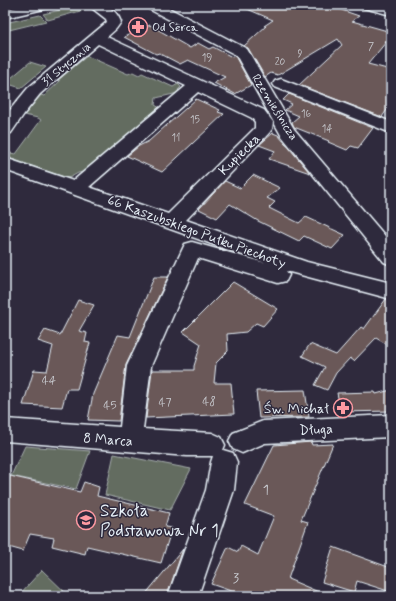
<svg xmlns="http://www.w3.org/2000/svg" width="396" height="601" font-family="Mynerve,sans-serif">
  <rect width="100%" height="100%" fill="#2f2a3d"/>
  <filter id="ink" filterUnits="userSpaceOnUse"><feTurbulence type="fractalNoise" baseFrequency=".025" numOctaves="2"/><feDisplacementMap in="SourceGraphic" scale="8" xChannelSelector="R" yChannelSelector="G"/><feConvolveMatrix kernelMatrix="1 2 1 2 8 2 1 2 1" color-interpolation-filters="sRGB"/></filter>
  <g filter="url(#ink)">
    <g fill="#636c60" stroke="#a6aeac">
      <polygon points="82,5 85,7 84,10 48,20 43,14"/>
      <polygon points="40,15 46,21 5,31 5,23"/>
      <polygon points="87,56 128,74 133,72 139,75 142,73 173,87 178,84 181,87 178,90 179,91 178,93 156,98 155,105 160,108 84,172 78,173 71,177 67,178 5,157 5,150 10,153 16,154 41,120 38,118 24,115 41,95 44,96 60,81 58,80"/>
      <polygon points="30,62 46,67 21,88 5,83"/>
      <polygon points="25,446 90,451 76,489 11,476"/>
      <polygon points="114,454 191,469 170,510 105,495"/>
      <polygon points="42,570 69,596 18,596"/>
    </g>
    <g fill="#6b5958" stroke="#e8f1f8">
      <polygon points="238,5 327,5 359,16 352,21 391,32 391,36 368,64 391,70 391,104 382,117 299,85 342,45 338,39 278,75 271,73 265,77 248,48 244,46 266,26 264,26 273,20"/>
      <polygon points="150,25 190,48 198,43 209,49 213,47 232,57 235,56 251,85 235,94 214,83 225,77 188,60 180,64 159,53 156,54 124,37"/>
      <polygon points="289,94 373,128 358,148 351,146 347,150 328,142 329,141 294,127 292,122 299,116 285,110 292,104 283,100"/>
      <polygon points="196,99 220,110 218,112 224,114 162,172 127,156 139,146 149,141"/>
      <polygon points="273,133 278,135 285,143 310,173 269,159 275,151 259,145"/>
      <polygon points="253,175 280,188 267,198 275,202 269,208 299,223 306,217 345,235 332,249 304,236 299,241 258,221 230,204 217,218 199,209 225,181 240,188"/>
      <polygon points="154,277 168,277 126,365 119,421 88,420 93,394 118,335 130,337"/>
      <polygon points="233,282 278,309 263,326 256,323 246,332 227,334 228,351 216,363 214,383 231,383 234,414 146,418 152,370 194,370 194,366 201,344 183,332"/>
      <polygon points="386,299 391,300 391,347 376,338 354,361 350,358 336,373 327,390 315,385 325,367 302,356 310,344 336,355 361,327 364,329"/>
      <polygon points="78,300 94,305 79,331 87,333 85,342 90,343 77,389 67,389 62,407 23,405 34,370 47,371 53,346 38,341 45,330 60,335"/>
      <polygon points="305,390 309,417 259,418 256,391"/>
      <polygon points="391,390 391,411 341,412 337,393 375,392 376,394"/>
      <polygon points="311,442 312,445 333,444 301,520 308,522 288,579 328,596 245,596 211,584 228,547 238,552 241,546 258,555 274,516 245,505 274,445"/>
      <polygon points="10,476 80,492 84,482 99,487 97,496 169,513 165,527 172,528 161,563 87,546 85,554 52,546 54,538 30,534 23,551 5,546 5,488"/>
      <polygon points="333,547 391,568 391,592 357,581 354,592 322,582"/>
      <polygon points="183,549 167,596 144,596"/>
    </g>
    <g fill="none" stroke-linecap="round" stroke-linejoin="round">
      <defs>
        <g id="minor">
          <polygon points="25,5 50,5 48,8 5,18 5,10"/>
          <path d="M88 5C103 5 115 6 121 22L116 29 107 37 264 110 273 122 272 129 269 133 186 220 307 262 391 283V299L286 271 289 275 286 281 278 283 198 258 151 366 143 429 212 433 221 437 225 445 223 450 233 453 237 462 234 490 198 596H168L206 490 211 462 213 456H187L5 441V419L120 427 127 366 185 244 192 242 265 263 5 170V158L73 181 186 86 98 44 40 94 24 114 11 133 5 134V116L28 88 107 22 106 19ZM198 92 252 118 255 122V128L168 214 89 187Z"/>
          <polygon points="145,5 163,5 247,49 294,129 391,243 391,265 384,262 281,135 236,55 147,8"/>
          <polygon points="362,5 385,5 391,7 391,15 364,8"/>
          <polygon points="281,79 391,122 391,133 275,87 273,84 275,81"/>
          <polygon points="391,415 391,437 265,443 242,453 233,449 229,441 233,433 263,421"/>
        </g>
      </defs>
      <use href="#minor" stroke="#e8f1f8" stroke-width="3"/>
      <use href="#minor" fill="#2f2a3d" fill-rule="evenodd"/>
    </g>
  </g>
  <defs>
    <symbol id="pharmacy-ring" viewBox="-11 -11 22 22"><circle r="9.5" fill="#2f2a3d" stroke="#ff9aa2" stroke-width="1.5"/><path d="M-2-6h4v4h4v4h-4v4h-4v-4h-4v-4h4Z" fill="#ff9aa2"/></symbol>
    <symbol id="school-ring" viewBox="-11 -11 22 22"><circle r="9.5" fill="#2f2a3d" stroke="#ff9aa2" stroke-width="1.5"/><path d="M0-5L7-2L0 1L-7-2ZM-4 1L0 2.5L4 1V4Q0 6-4 4Z" fill="#ff9aa2"/></symbol>
  </defs>
  <g fill-rule="evenodd">
    <use href="#pharmacy-ring" x="127" y="16" width="22" height="22"/>
    <use href="#pharmacy-ring" x="332" y="397" width="22" height="22"/>
    <use href="#school-ring" x="75" y="509" width="22" height="22"/>
  </g>
  <g text-anchor="middle" stroke-width="3" stroke-linejoin="round" paint-order="stroke">
    <g font-size="10" fill="#c9cbd0">
      <text x="371" y="50">7</text>
      <text x="300" y="57">9</text>
      <text x="207" y="61">19</text>
      <text x="280" y="65">20</text>
      <text x="306" y="117">16</text>
      <text x="195" y="123">15</text>
      <text x="327" y="132">14</text>
      <text x="176" y="141">11</text>
    </g>
    <g font-size="12" fill="#e8f1f8" stroke="#2f2a3d" text-anchor="start">
      <text x="152" y="31">Od Serca</text>
    </g>
    <g font-size="12" fill="#e8f1f8" stroke="#2f2a3d">
      <text transform="translate(66 64) rotate(-40)" y="4">31 Stycznia</text>
      <text transform="translate(275 107) rotate(58)" y="4">Rzemieślnicza</text>
    </g>
    <g font-size="12" fill="#c9cbd0">
      <text x="49" y="384">44</text>
      <text x="209" y="405">48</text>
      <text x="165" y="406">47</text>
      <text x="110" y="409">45</text>
    </g>
    <g font-size="14" fill="#e8f1f8" stroke="#2f2a3d">
      <text transform="translate(239 154) rotate(-45)" y="5">Kupiecka</text>
      <text transform="translate(197 231) rotate(20)" y="5">66 Kaszubskiego Pułku Piechoty</text>
      <text transform="translate(316 429) rotate(-3)" y="5">Długa</text>
      <text transform="translate(108 439) rotate(4)" y="5">8 Marca</text>
    </g>
    <g font-size="14" fill="#e8f1f8" stroke="#2f2a3d" text-anchor="end">
      <text x="329" y="413">Św. Michał</text>
    </g>
    <g font-size="14" fill="#c9cbd0">
      <text x="266" y="494">1</text>
      <text x="236" y="582">3</text>
    </g>
    <g font-size="17" fill="#e8f1f8" stroke="#2f2a3d" text-anchor="start">
      <text x="100" y="516">Szkoła<tspan x="100" dy="20">Podstawowa Nr 1</tspan></text>
    </g>
  </g>
  <rect width="396" height="601" fill="none" stroke="#2f2a3d" stroke-width="20"/>
  <rect x="10" y="10" width="376" height="581" fill="none" stroke="#e8f1f8" stroke-width="1.5" filter="url(#ink)"/>
</svg>
